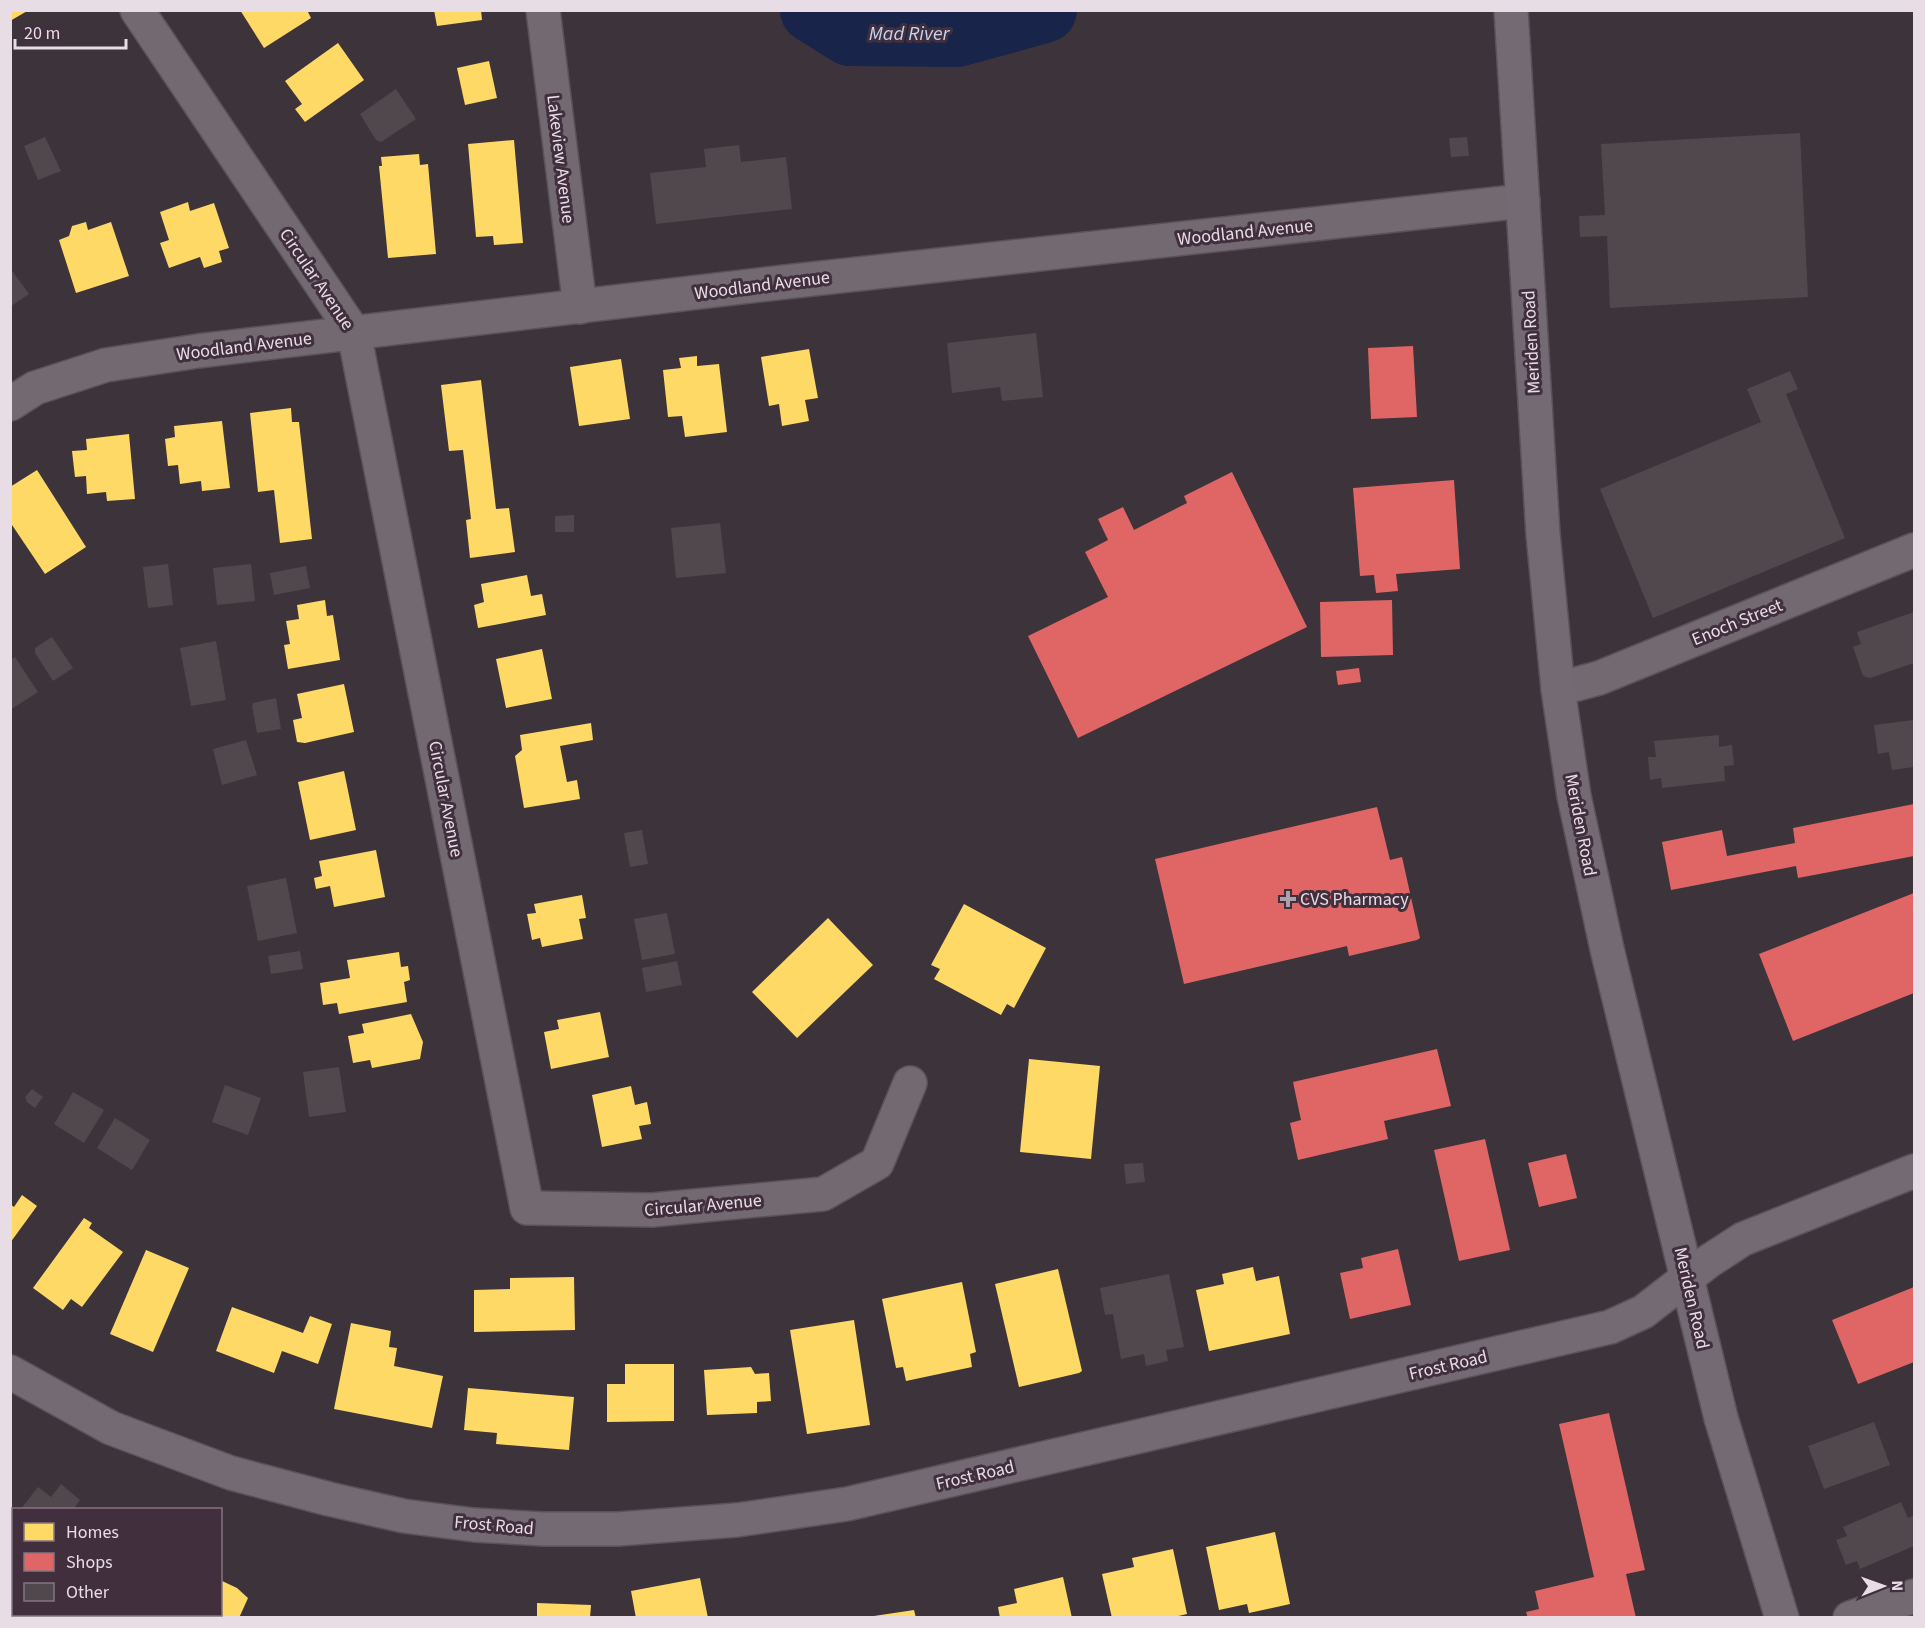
<svg xmlns="http://www.w3.org/2000/svg" width="1925" height="1628" font-family="'Source Sans 3',sans-serif">
  <rect width="100%" height="100%" fill="#3d333b"/>
  <g fill="#ffd966">
    <polygon points="10,10 29,10 10,21"/>
    <polygon points="240,10 307,10 311,18 264,48"/>
    <polygon points="434,10 481,10 482,20 437,26"/>
    <polygon points="338,43 364,80 305,122 295,109 302,104 285,81"/>
    <polygon points="489,61 497,98 465,105 457,68"/>
    <polygon points="514,140 523,243 494,245 493,236 476,237 468,144"/>
    <polygon points="419,154 420,165 428,164 436,254 388,258 379,166 382,166 381,157"/>
    <polygon points="188,202 190,211 214,203 229,248 219,251 222,262 204,268 200,257 169,268 160,243 169,240 160,212"/>
    <polygon points="86,222 88,230 111,222 129,276 76,293 59,240 69,236 72,226"/>
    <polygon points="809,349 818,398 805,400 809,421 782,426 779,404 769,406 761,357"/>
    <polygon points="697,356 697,366 719,364 727,432 685,437 682,416 668,417 663,370 681,368 679,358"/>
    <polygon points="621,359 630,419 579,426 570,367"/>
    <polygon points="481,380 496,509 509,508 515,552 470,558 466,520 471,519 463,450 449,451 441,385"/>
    <polygon points="291,408 292,422 299,422 312,539 280,543 274,490 258,492 250,413"/>
    <polygon points="222,421 230,488 202,491 201,481 180,484 178,465 168,466 165,439 175,437 174,426"/>
    <polygon points="129,434 135,499 107,501 106,492 87,494 86,476 75,477 72,451 87,450 86,439"/>
    <polygon points="37,470 86,547 45,574 10,522 10,487"/>
    <polygon points="527,575 531,596 542,594 546,615 478,628 474,605 484,602 481,584"/>
    <polygon points="325,600 327,616 333,615 340,660 288,669 284,645 290,644 286,621 299,619 297,605"/>
    <polygon points="542,649 552,699 506,708 496,659"/>
    <polygon points="344,684 354,732 305,743 297,742 293,720 302,718 297,694"/>
    <polygon points="591,723 593,740 560,746 567,782 577,780 580,799 524,808 515,756 522,750 520,735"/>
    <polygon points="344,771 356,830 310,840 298,782"/>
    <polygon points="376,850 385,897 334,907 330,886 316,889 314,878 322,876 319,861"/>
    <polygon points="582,895 586,918 579,919 583,939 542,947 540,938 532,940 527,914 536,913 534,904"/>
    <polygon points="964,904 1046,948 1014,1008 1007,1004 1001,1015 934,979 940,969 931,965"/>
    <polygon points="828,918 873,965 797,1038 752,992"/>
    <polygon points="399,952 401,967 408,966 410,980 404,982 407,1002 339,1014 337,1003 323,1005 320,983 350,978 347,960"/>
    <polygon points="600,1012 609,1057 551,1069 544,1032 559,1029 557,1020"/>
    <polygon points="411,1014 423,1042 420,1059 372,1068 370,1060 353,1063 348,1036 364,1033 362,1024"/>
    <polygon points="1029,1059 1100,1066 1091,1159 1020,1152"/>
    <polygon points="631,1086 635,1105 647,1102 651,1124 639,1126 642,1139 602,1147 592,1095"/>
    <polygon points="22,1195 37,1206 10,1243 10,1204 14,1207"/>
    <polygon points="84,1218 92,1223 89,1228 123,1252 82,1307 71,1299 63,1310 33,1288"/>
    <polygon points="146,1250 189,1268 153,1352 110,1334"/>
    <polygon points="1253,1267 1256,1281 1279,1276 1290,1334 1209,1351 1196,1290 1224,1284 1222,1274"/>
    <polygon points="1058,1269 1082,1371 1079,1373 1019,1387 995,1284"/>
    <polygon points="574,1277 575,1330 474,1332 474,1290 510,1289 510,1278"/>
    <polygon points="962,1282 976,1352 970,1354 972,1367 906,1381 903,1367 896,1368 882,1299"/>
    <polygon points="232,1307 303,1333 310,1316 332,1324 318,1364 282,1351 274,1373 216,1351"/>
    <polygon points="854,1320 870,1425 807,1434 790,1330"/>
    <polygon points="351,1323 391,1331 389,1347 397,1348 394,1366 443,1376 432,1428 334,1409"/>
    <polygon points="625,1364 674,1364 674,1421 607,1422 607,1384 625,1384"/>
    <polygon points="751,1367 755,1374 769,1373 771,1401 757,1402 757,1413 707,1415 704,1370"/>
    <polygon points="468,1388 574,1397 569,1450 496,1444 497,1433 464,1430"/>
    <polygon points="1275,1532 1290,1604 1249,1613 1247,1604 1219,1610 1206,1547"/>
    <polygon points="1173,1549 1187,1614 1170,1618 1112,1618 1102,1574 1134,1567 1132,1558"/>
    <polygon points="1063,1577 1072,1618 1000,1618 998,1607 1017,1603 1014,1589"/>
    <polygon points="700,1578 708,1618 636,1618 631,1591"/>
    <polygon points="220,1580 237,1588 248,1598 239,1618 191,1618 192,1614 220,1614"/>
    <polygon points="537,1603 591,1605 590,1618 537,1618"/>
    <polygon points="914,1610 916,1618 874,1618 874,1616"/>
  </g>
  <g fill="#e06666">
    <polygon points="1413,346 1417,417 1371,419 1368,348"/>
    <polygon points="1232,472 1307,627 1078,738 1028,636 1108,597 1085,552 1108,540 1098,519 1123,507 1134,530 1187,503 1184,496"/>
    <polygon points="1454,480 1460,569 1396,574 1398,591 1376,593 1374,575 1360,576 1353,488"/>
    <polygon points="1392,600 1393,655 1321,657 1320,602"/>
    <polygon points="1359,668 1361,682 1338,685 1336,671"/>
    <polygon points="1914,804 1914,856 1798,878 1796,866 1671,890 1662,842 1722,830 1727,856 1795,843 1793,828"/>
    <polygon points="1377,807 1390,860 1402,857 1420,938 1417,940 1349,956 1347,946 1184,984 1155,859"/>
    <polygon points="1914,893 1914,993 1793,1041 1759,954"/>
    <polygon points="1437,1049 1451,1106 1384,1121 1388,1139 1298,1160 1290,1123 1301,1120 1293,1082"/>
    <polygon points="1485,1139 1510,1250 1459,1261 1434,1150"/>
    <polygon points="1566,1154 1577,1198 1539,1207 1528,1163"/>
    <polygon points="1398,1249 1411,1305 1350,1319 1340,1273 1363,1268 1361,1258"/>
    <polygon points="1914,1287 1914,1362 1858,1384 1832,1320"/>
    <polygon points="1609,1413 1645,1570 1626,1574 1636,1618 1528,1618 1526,1612 1539,1609 1535,1591 1594,1577 1559,1424"/>
  </g>
  <g fill="none" stroke-linecap="round" stroke-linejoin="round">
    <polyline stroke="#18244a" stroke-width="66" points="813,10 850,33 957,34 1044,10"/>
  </g>
  <g fill="#51484d">
    <polygon points="396,89 416,119 381,142 376,140 360,114"/>
    <polygon points="1800,133 1808,297 1610,308 1607,236 1580,237 1579,216 1605,215 1601,144"/>
    <polygon points="45,137 61,171 38,180 24,146"/>
    <polygon points="1467,137 1469,156 1451,157 1449,138"/>
    <polygon points="739,145 741,162 786,157 792,209 656,224 650,173 706,167 704,149"/>
    <polygon points="10,268 29,294 10,307"/>
    <polygon points="1036,333 1043,397 1002,401 1000,387 952,393 947,343"/>
    <polygon points="1790,371 1798,389 1786,394 1845,538 1653,618 1600,489 1761,422 1747,389"/>
    <polygon points="574,515 574,532 555,532 555,516"/>
    <polygon points="720,523 726,573 676,578 671,528"/>
    <polygon points="168,564 173,605 148,608 143,567"/>
    <polygon points="251,564 255,601 217,605 213,568"/>
    <polygon points="306,566 310,588 274,595 270,573"/>
    <polygon points="1914,612 1914,663 1870,678 1863,676 1853,647 1861,644 1857,632"/>
    <polygon points="52,637 73,668 53,681 35,653 35,648"/>
    <polygon points="216,641 226,700 191,706 180,648"/>
    <polygon points="15,657 38,692 10,710 10,660"/>
    <polygon points="276,698 281,729 257,733 252,706 253,703"/>
    <polygon points="1914,720 1914,767 1892,770 1889,752 1878,754 1874,725"/>
    <polygon points="1719,735 1719,747 1732,745 1734,765 1724,766 1725,781 1662,788 1661,778 1650,780 1648,757 1656,757 1654,741"/>
    <polygon points="246,740 257,775 222,785 213,749"/>
    <polygon points="642,830 648,864 630,867 624,833"/>
    <polygon points="286,878 297,933 258,941 247,886"/>
    <polygon points="667,913 675,954 642,960 634,919"/>
    <polygon points="300,951 303,969 271,974 268,956"/>
    <polygon points="677,961 682,985 646,992 642,968"/>
    <polygon points="339,1067 346,1112 309,1117 303,1072"/>
    <polygon points="225,1085 261,1098 248,1135 212,1122"/>
    <polygon points="32,1089 43,1097 35,1108 27,1102 25,1097"/>
    <polygon points="73,1092 104,1110 84,1143 54,1124"/>
    <polygon points="115,1118 150,1140 132,1170 97,1148"/>
    <polygon points="1143,1163 1145,1182 1126,1184 1124,1164"/>
    <polygon points="1169,1274 1184,1347 1166,1350 1168,1361 1146,1366 1144,1354 1121,1359 1113,1314 1105,1315 1100,1288"/>
    <polygon points="1874,1422 1890,1465 1824,1489 1808,1446"/>
    <polygon points="61,1484 80,1500 73,1510 20,1510 38,1487 51,1497"/>
    <polygon points="1901,1502 1908,1518 1914,1515 1914,1546 1860,1569 1857,1561 1846,1565 1836,1540 1847,1536 1843,1527"/>
    <polygon points="14,1517 14,1563 10,1560 10,1521"/>
  </g>
  <g fill="none" stroke-linecap="round" stroke-linejoin="round">
    <defs>
      <g id="minor">
        <polyline points="137,10 354,333 527,1208 652,1210 823,1194 877,1163 910,1083"/>
        <polyline points="543,10 580,307"/>
        <polyline points="10,404 35,388 106,365 198,351 785,282 1523,201"/>
        <polyline points="1558,689 1599,678 1914,550"/>
        <polyline points="1850,1618 1914,1596"/>
      </g>
      <g id="major">
        <polyline points="1511,10 1543,534 1558,689 1574,796 1607,949 1721,1418 1782,1618"/>
        <polyline points="10,1372 111,1428 231,1473 329,1499 404,1516 474,1525 543,1529 618,1529 737,1520 847,1504 1610,1327 1643,1312 1709,1261 1743,1239 1914,1171"/>
      </g>
    </defs>
    <use href="#minor" stroke="#5b5259" stroke-width="36"/>
    <use href="#major" stroke="#5b5259" stroke-width="36"/>
    <use href="#minor" stroke="#726a70" stroke-width="33"/>
    <use href="#major" stroke="#736a73" stroke-width="33"/>
  </g>
  <path fill="#aca1aa" stroke="#412f3d" stroke-width="2" d="M1285 890h6v6h6v6h-6v6h-6v-6h-6v-6h6z"/>
  <g text-anchor="middle" stroke-width="6" stroke-linejoin="round" paint-order="stroke">
    <g font-size="18" fill="#e8dce5" stroke="#412f3d">
      <text transform="translate(561 159) rotate(83)" y="6">Lakeview Avenue</text>
      <text transform="translate(1245 232) rotate(-6)" y="6">Woodland Avenue</text>
      <text transform="translate(317 279) rotate(56)" y="6">Circular Avenue</text>
      <text transform="translate(762 285) rotate(-7)" y="6">Woodland Avenue</text>
      <text transform="translate(1531 342) rotate(-93)" y="6">Meriden Road</text>
      <text transform="translate(244 346) rotate(-7)" y="6">Woodland Avenue</text>
      <text transform="translate(1737 622) rotate(-22)" y="6">Enoch Street</text>
      <text transform="translate(446 799) rotate(79)" y="6">Circular Avenue</text>
      <text transform="translate(1581 825) rotate(79)" y="6">Meriden Road</text>
      <text transform="translate(703 1205) rotate(-5)" y="6">Circular Avenue</text>
      <text transform="translate(1692 1298) rotate(77)" y="6">Meriden Road</text>
      <text transform="translate(1448 1365) rotate(-13)" y="6">Frost Road</text>
      <text transform="translate(975 1475) rotate(-13)" y="6">Frost Road</text>
      <text transform="translate(494 1525) rotate(5)" y="6">Frost Road</text>
    </g>
    <g font-size="18" fill="#e8dce5" stroke="#412f3d" text-anchor="start">
      <text x="1300" y="905">CVS Pharmacy</text>
    </g>
    <g font-size="20" font-style="italic" fill="#c6d3f1" stroke="#412f3d">
      <text x="909" y="40">Mad River</text>
    </g>
  </g>
  <rect width="1925" height="1628" fill="none" stroke="#e8dce5" stroke-width="24"/>
  <rect x="12" y="1508" width="210" height="108" fill="#412f3d" stroke="#847480" stroke-width="1.5"/>
  <rect x="24" y="1523" width="30" height="18" fill="#ffd966" stroke="#847480" stroke-width="1.5"/>
  <text x="66" y="1538" font-size="18" fill="#e8dce5">Homes</text>
  <rect x="24" y="1553" width="30" height="18" fill="#e06666" stroke="#847480" stroke-width="1.5"/>
  <text x="66" y="1568" font-size="18" fill="#e8dce5">Shops</text>
  <rect x="24" y="1583" width="30" height="18" fill="#51484d" stroke="#847480" stroke-width="1.5"/>
  <text x="66" y="1598" font-size="18" fill="#e8dce5">Other</text>
  <g transform="translate(1883 1586) rotate(89)" stroke="#412f3d" stroke-width="4.5" paint-order="stroke">
  <path d="M0-4.5L10 22L0 15L-10 22Z" fill="#e8dce5"/>
  <text y="-9" font-size="16" font-weight="bold" text-anchor="middle" fill="#e8dce5">N</text>
  </g>
  <path d="M15 39v9h111v-9" fill="none" stroke="#e8dce5" stroke-width="3"/>
  <text x="24" y="39" font-size="18" fill="#e8dce5" stroke="#412f3d" stroke-width="4.5" paint-order="stroke">20 m</text>
</svg>
